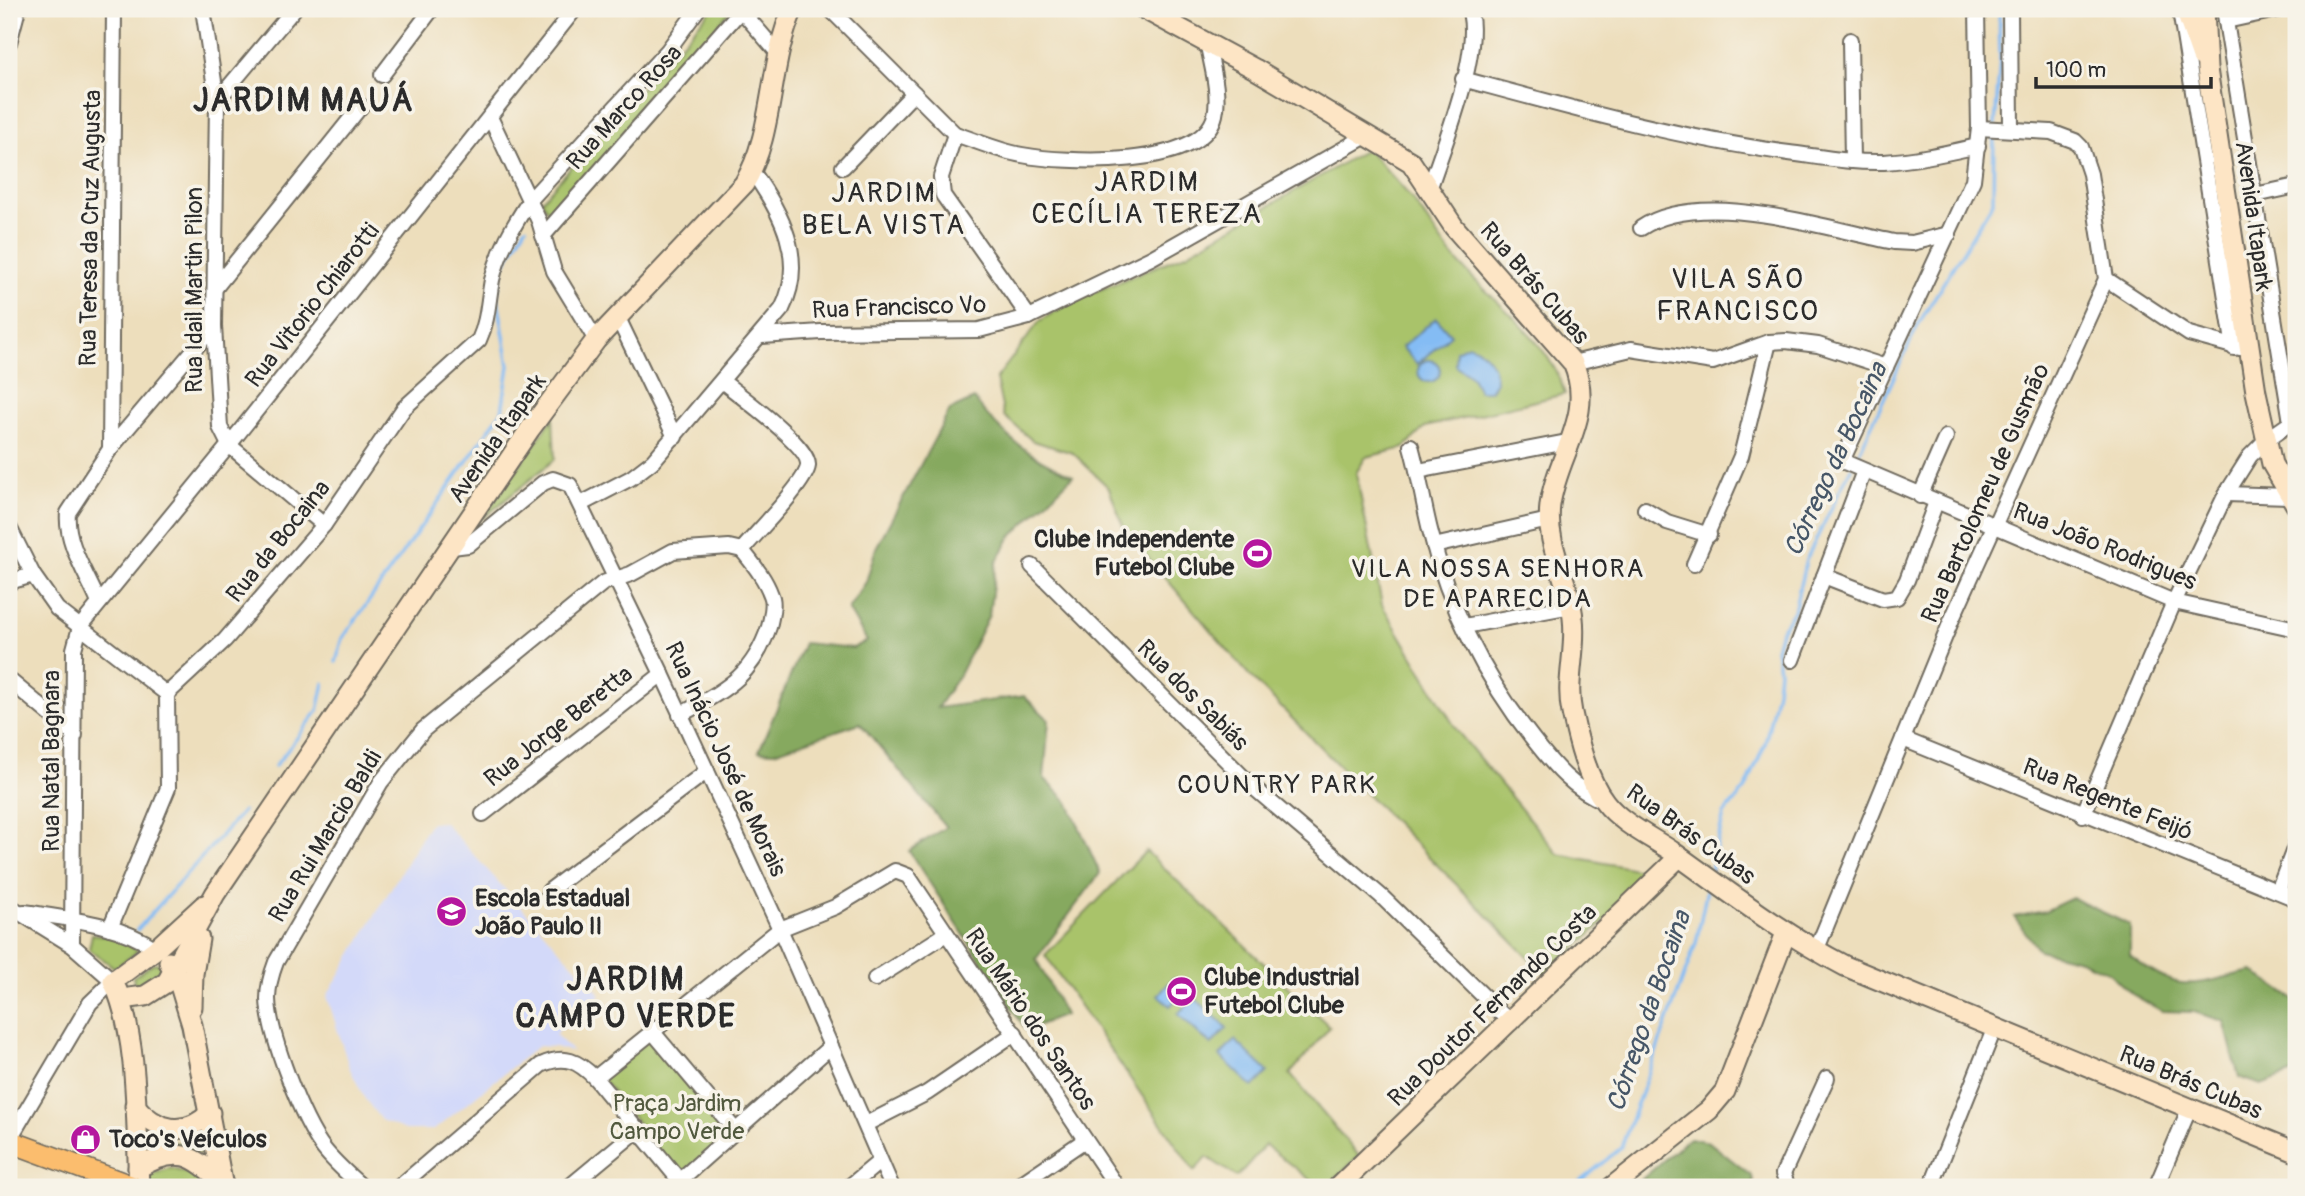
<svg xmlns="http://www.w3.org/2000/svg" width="2305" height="1196" font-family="Pangolin,sans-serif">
  <rect width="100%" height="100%" fill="#f7f3e8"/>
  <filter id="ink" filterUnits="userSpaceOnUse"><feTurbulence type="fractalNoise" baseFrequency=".0143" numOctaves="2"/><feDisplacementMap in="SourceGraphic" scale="14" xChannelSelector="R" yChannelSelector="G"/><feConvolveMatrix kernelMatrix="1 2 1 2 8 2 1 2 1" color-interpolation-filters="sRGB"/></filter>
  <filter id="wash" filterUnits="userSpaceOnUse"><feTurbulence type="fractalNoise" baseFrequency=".00686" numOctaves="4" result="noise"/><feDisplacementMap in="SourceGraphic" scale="28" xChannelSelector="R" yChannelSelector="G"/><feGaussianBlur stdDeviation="1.57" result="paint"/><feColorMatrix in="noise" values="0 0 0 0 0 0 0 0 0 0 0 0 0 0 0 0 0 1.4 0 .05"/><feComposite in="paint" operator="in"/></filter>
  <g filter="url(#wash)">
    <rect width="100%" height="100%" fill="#eddebc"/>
    <polygon fill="#d3d9f9" points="444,822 601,995 555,1034 573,1052 555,1047 538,1046 434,1130 405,1130 381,1120 365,1099 349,1067 327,996 430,823"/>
    <g fill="#a9c36a" stroke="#6a774a" stroke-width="2">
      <polygon points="712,9 730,11 553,218 541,201"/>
      <path d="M1367 149C1381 165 1397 180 1410 197 1425 215 1436 236 1451 254 1487 299 1549 336 1565 394L1425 427 1404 448 1366 457 1356 473 1382 605 1458 732 1558 854 1657 873 1546 975 1250 676 1125 531 1109 488 1073 453 1033 441 1004 416 996 379 1040 321 1070 302 1186 254Z"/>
      <polygon points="553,418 555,459 482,519"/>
      <polygon points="1146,851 1330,1027 1290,1074 1359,1156 1327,1187 1320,1187 1265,1145 1237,1177 1207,1157 1194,1171 1045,955"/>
      <polygon points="92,934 115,937 138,951 115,968 89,949"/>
      <polygon points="154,963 163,964 167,968 145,991 135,987 133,977"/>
      <polygon points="653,1035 733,1131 680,1175 601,1078"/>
      <path d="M147 1131C168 1148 187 1145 210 1132L214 1157 181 1148 149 1156Z"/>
      <polygon points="170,1168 197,1176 209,1187 149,1185 150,1175"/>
    </g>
    <g fill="#86a95e" stroke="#586a44" stroke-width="2">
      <path d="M974 399C1004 438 1028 455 1073 476L1010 538 996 563 989 615 959 675 937 708 1024 696 1049 720 1044 778 1068 802 1100 873 1036 959 1065 1015 1026 1030 909 851 946 827 860 723 774 752 759 751 804 643 853 648 867 641 848 609 866 582 876 548 950 410Z"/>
      <path d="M2072 898 2130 925V956C2182 997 2193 983 2253 971L2296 1001V1072L2261 1085 2239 1077 2224 1021 2194 1012 2162 1011 2132 994 2108 972 2080 960 2039 950 2014 917 2045 911Z"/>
      <polygon points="1689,1138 1709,1142 1752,1176 1754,1187 1633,1187"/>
    </g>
    <g fill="#84bcf4" stroke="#587490" stroke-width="2">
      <polygon points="1436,318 1451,335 1417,364 1402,347"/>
      <path d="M1468 345C1486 351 1496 364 1496 382L1490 391H1479L1472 377 1455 365 1456 351Z"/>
      <circle cx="1429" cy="371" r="11"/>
      <polygon points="1174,978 1186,989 1170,1006 1158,995"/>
      <polygon points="1194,997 1227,1028 1211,1045 1178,1014"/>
      <polygon points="1235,1040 1268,1072 1253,1087 1220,1056"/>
    </g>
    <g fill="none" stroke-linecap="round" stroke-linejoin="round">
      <g stroke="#84bcf4" stroke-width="3.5">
        <polyline points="1995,125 2000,59 1999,9"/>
        <polyline points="1855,461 1919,323 1993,202 1994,133"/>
        <polyline points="336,662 343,638 502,411 509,366 497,294 503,266 526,227"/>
        <polyline points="275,766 318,711 324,683"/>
        <polyline points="1711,870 1724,814 1746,788 1765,744 1777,691 1779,670 1776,649 1781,630 1794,611 1806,560 1851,468"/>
        <polyline points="137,930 243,811"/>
        <polyline points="1573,1187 1621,1148 1696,943 1708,884"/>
      </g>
    </g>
  </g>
  <g filter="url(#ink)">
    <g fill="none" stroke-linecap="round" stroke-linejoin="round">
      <defs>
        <g id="street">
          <polyline points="203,9 217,101 214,326 220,427 229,445 324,525"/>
          <polyline points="740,9 777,52"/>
          <polyline points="830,9 955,134"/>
          <polyline points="1977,9 1979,128 1973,180 1842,461 2174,602 2296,629"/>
          <polyline points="2010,9 2011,128"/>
          <polyline points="2224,9 2291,422"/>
          <polyline points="2181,17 2234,348"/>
          <polyline points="2226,21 2281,9"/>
          <polyline points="1850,40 1852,161"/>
          <polyline points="9,43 18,9"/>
          <polyline points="382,75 432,9"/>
          <path d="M1463 79C1571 108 1678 138 1789 153 1820 157 1852 163 1884 162 1916 160 1946 153 1978 146"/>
          <polyline points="217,101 294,9"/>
          <polyline points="490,117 539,221 554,271 596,340"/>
          <polyline points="843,167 914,93"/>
          <path d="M1430 187C1444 144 1483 50 1469 9"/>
          <polyline points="2255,195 2296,186"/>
          <path d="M1641 228C1702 187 1826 229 1894 242L1912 243 1949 234"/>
          <polyline points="543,236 741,10"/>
          <polyline points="2106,279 2189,334 2240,348"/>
          <polyline points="215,288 361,106"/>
          <path d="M1029 317 943 195 941 177 955 134C977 141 999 151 1022 155 1064 163 1202 170 1215 115 1220 94 1212 67 1208 46"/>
          <polyline points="618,318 675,437"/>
          <polyline points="762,336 821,332 979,330 1029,317 1151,258 1368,135"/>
          <polyline points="1573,363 1631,349 1713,362 1769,342 1786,341 1818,345 1886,367"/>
          <path d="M1411 446C1419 474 1423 502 1430 530 1448 606 1485 678 1533 739 1554 766 1573 789 1605 802"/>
          <polyline points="110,449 114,9"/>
          <polyline points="1418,471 1572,441"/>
          <polyline points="2226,494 2289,496"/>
          <polyline points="1920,496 1946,437"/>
          <path d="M581 504 631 478 653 461 782 309C807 259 781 212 752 171"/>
          <polyline points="1645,509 1667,522 1709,535"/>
          <polyline points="9,527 33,575 57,609 167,694"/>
          <polyline points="1434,546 1549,520"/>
          <polyline points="452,547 468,545 543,483 553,479 570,485 662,674 780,929 892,1187"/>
          <polyline points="1694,564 1741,456 1769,342"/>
          <polyline points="1032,566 1253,787 1381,896 1511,1023"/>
          <polyline points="1824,576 1883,599 1897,597 1907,580 1936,502"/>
          <polyline points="9,582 33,575"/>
          <path d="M99 603C88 576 65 543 68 513L110 449 214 326"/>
          <polyline points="1465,626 1571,606"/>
          <polyline points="1792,660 1864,471"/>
          <polyline points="9,680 75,735"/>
          <path d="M167 694 225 640 324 525 404 408 479 340C488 321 488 301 492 280 499 250 513 226 530 200L668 50 698 9"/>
          <path d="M680 715C724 690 752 678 769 627 771 618 775 603 771 595 765 578 753 564 742 550 755 534 806 483 808 466 811 447 739 395 722 381"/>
          <polyline points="1903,739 2296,899"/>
          <polyline points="483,814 662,674"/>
          <polyline points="2083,815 2174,602 2226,494 2250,456 2266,440 2296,419"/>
          <polyline points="549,891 707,771"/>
          <polyline points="2278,891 2296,844"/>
          <polyline points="9,906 72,945 113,981 90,1003 9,1140"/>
          <path d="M24 912C69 919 118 923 156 949"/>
          <polyline points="110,928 168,788 167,694"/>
          <polyline points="72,945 74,649 80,627 229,445 575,9"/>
          <polyline points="1816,951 1952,619 2106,279 2090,174 2081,147 2075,141 2051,132 1979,128"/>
          <polyline points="875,979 946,934"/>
          <polyline points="652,1031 736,1131"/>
          <polyline points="595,1078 780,929 835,907 895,871 908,876 1117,1187"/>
          <polyline points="866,1124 927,1093 1015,1033"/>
          <polyline points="679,1181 831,1046"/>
          <path d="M362 1187C349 1175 335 1163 324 1149 302 1120 269 1035 268 999 268 985 271 975 276 962L381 782 423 730 603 583 631 574 673 551 729 547 742 550"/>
          <path d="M399 1187 541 1065C565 1054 578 1061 595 1078L685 1187"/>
          <polyline points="569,1187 639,1129"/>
          <polyline points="849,1187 879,1162"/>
          <polyline points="1016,1187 1085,1140"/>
          <polyline points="1788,1187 1783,1174 1827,1078"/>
          <polyline points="1931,1187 1995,1027"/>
          <polyline points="2156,1187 2190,1107"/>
        </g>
        <g id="secondary">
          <path d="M1144 9 1255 69 1411 162 1454 227 1573 363C1596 415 1557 454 1550 505 1545 546 1569 579 1573 618 1577 650 1565 682 1572 713 1578 741 1587 779 1605 802 1621 823 1651 837 1673 852 1729 892 1783 934 1845 966L2296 1152"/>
          <polyline points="2185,9 2202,57"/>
          <polyline points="2204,9 2207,69 2256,392 2272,464 2296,505"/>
          <polyline points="169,962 178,979 192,1025 223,1187"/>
          <path d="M122 999 145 996 167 982 215 894 530 429 596 340 744 184C775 133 768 64 793 9"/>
          <polyline points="192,1007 193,974 199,939"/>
          <path d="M135 1106C157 1131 184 1138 210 1113"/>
          <path d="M138 1168C177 1145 194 1154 223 1184"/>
          <path d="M139 1187C136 1126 139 1035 113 981L156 949 204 905"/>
          <polyline points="1338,1187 1679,857"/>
          <polyline points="1612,1187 1709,1110 1725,1091 1786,933"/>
        </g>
        <polyline id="primary" points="9,1141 133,1187"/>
      </defs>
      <use href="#street" stroke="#6f6a5e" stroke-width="18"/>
      <use href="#secondary" stroke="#6f6a5e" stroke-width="23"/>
      <use href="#primary" stroke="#6f6a5e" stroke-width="24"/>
      <use href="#street" stroke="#fff" stroke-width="14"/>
      <use href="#secondary" stroke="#fde5c5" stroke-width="19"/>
      <use href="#primary" stroke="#fbbd6e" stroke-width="21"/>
    </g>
  </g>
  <defs>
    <symbol id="stadium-disc" viewBox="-11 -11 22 22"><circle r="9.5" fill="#b5179e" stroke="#f7f3e8"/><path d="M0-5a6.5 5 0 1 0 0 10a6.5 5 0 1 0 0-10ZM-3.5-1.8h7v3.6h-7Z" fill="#fff"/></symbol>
    <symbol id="school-disc" viewBox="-11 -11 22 22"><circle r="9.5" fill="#b5179e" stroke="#f7f3e8"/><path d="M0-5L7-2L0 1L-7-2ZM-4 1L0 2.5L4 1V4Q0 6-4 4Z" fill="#fff"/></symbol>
    <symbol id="shop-disc" viewBox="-11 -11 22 22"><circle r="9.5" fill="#b5179e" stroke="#f7f3e8"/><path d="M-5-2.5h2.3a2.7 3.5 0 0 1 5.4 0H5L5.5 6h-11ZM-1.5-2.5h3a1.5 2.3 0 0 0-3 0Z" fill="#fff"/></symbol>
  </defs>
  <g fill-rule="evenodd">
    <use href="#stadium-disc" x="1240" y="536" width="35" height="35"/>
    <use href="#school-disc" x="434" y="894" width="35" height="35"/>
    <use href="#stadium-disc" x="1164" y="974" width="35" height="35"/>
    <use href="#shop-disc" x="68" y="1122" width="35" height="35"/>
  </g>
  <g text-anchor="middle" stroke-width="7" stroke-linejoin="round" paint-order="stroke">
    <g font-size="24" fill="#2b2b2b" stroke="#f7f3e8">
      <text transform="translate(624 107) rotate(-48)" y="8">Rua Marco Rosa</text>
      <text transform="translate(2254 216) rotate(82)" y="8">Avenida Itapark</text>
      <text transform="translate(90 228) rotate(-89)" y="8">Rua Teresa da Cruz Augusta</text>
      <text transform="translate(1535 283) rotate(49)" y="8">Rua Brás Cubas</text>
      <text transform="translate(194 290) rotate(-90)" y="8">Rua Idail Martin Pilon</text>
      <text transform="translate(312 305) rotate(-52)" y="8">Rua Vitorio Chiarotti</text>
      <text transform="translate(899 307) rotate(-2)" y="8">Rua Francisco Vo</text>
      <text transform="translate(497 438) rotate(-55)" y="8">Avenida Itapark</text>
      <text transform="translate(1985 493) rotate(-66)" y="8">Rua Bartolomeu de Gusmão</text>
      <text transform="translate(278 541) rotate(-51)" y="8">Rua da Bocaina</text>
      <text transform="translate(2105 546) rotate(22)" y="8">Rua João Rodrigues</text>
      <text transform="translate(1193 695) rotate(45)" y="8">Rua dos Sabiás</text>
      <text transform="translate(558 726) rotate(-38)" y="8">Rua Jorge Beretta</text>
      <text transform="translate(726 759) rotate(65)" y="8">Rua Inácio José de Morais</text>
      <text transform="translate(51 761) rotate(-90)" y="8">Rua Natal Bagnara</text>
      <text transform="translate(2108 799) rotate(22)" y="8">Rua Regente Feijó</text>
      <text transform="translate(1691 834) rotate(36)" y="8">Rua Brás Cubas</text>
      <text transform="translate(325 836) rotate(-59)" y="8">Rua Rui Marcio Baldi</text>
      <text transform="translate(1492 1005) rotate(-44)" y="8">Rua Doutor Fernando Costa</text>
      <text transform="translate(1031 1019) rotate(56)" y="8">Rua Mário dos Santos</text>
      <text transform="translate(2191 1082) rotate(23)" y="8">Rua Brás Cubas</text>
    </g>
    <g font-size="24" font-weight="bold" fill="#2b2b2b" stroke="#f7f3e8" text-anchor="start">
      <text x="1234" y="547" text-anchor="end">Clube Independente<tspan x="1234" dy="28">Futebol Clube</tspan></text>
      <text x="475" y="906">Escola Estadual<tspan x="475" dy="28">João Paulo II</tspan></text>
      <text x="1204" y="985">Clube Industrial<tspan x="1204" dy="28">Futebol Clube</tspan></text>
      <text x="109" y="1147">Toco's Veículos</text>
    </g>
    <g font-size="24" fill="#51593e" stroke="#f7f3e8">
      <text x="677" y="1111">Praça Jardim<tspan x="677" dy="28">Campo Verde</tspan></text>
    </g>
    <g font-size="26" font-style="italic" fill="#465667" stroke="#f7f3e8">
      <text transform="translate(1835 459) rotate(-65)" y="9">Córrego da Bocaina</text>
      <text transform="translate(1648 1011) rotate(-71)" y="9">Córrego da Bocaina</text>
    </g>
    <g font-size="26" letter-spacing="2" fill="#2b2b2b" stroke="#f7f3e8">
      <text x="1498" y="577">VILA NOSSA SENHORA<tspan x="1498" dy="30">DE APARECIDA</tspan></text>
      <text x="1277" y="793">COUNTRY PARK</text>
    </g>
    <g font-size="28" letter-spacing="2" fill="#2b2b2b" stroke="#f7f3e8">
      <text x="1147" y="191">JARDIM<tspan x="1147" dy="32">CECÍLIA TEREZA</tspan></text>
      <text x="884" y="202">JARDIM<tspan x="884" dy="32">BELA VISTA</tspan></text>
      <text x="1738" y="288">VILA SÃO<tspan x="1738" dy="32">FRANCISCO</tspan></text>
    </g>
    <g font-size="32" font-weight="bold" letter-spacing="2" fill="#2b2b2b" stroke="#f7f3e8">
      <text x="304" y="111">JARDIM MAUÁ</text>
      <text x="626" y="990">JARDIM<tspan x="626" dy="37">CAMPO VERDE</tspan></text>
    </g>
  </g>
  <rect width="2305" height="1196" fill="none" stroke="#f7f3e8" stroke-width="35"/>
  <path d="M2036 77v10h175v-10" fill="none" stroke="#2b2b2b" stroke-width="3.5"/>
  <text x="2046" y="77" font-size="21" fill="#2b2b2b" stroke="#f7f3e8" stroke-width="5" paint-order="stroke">100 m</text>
</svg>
